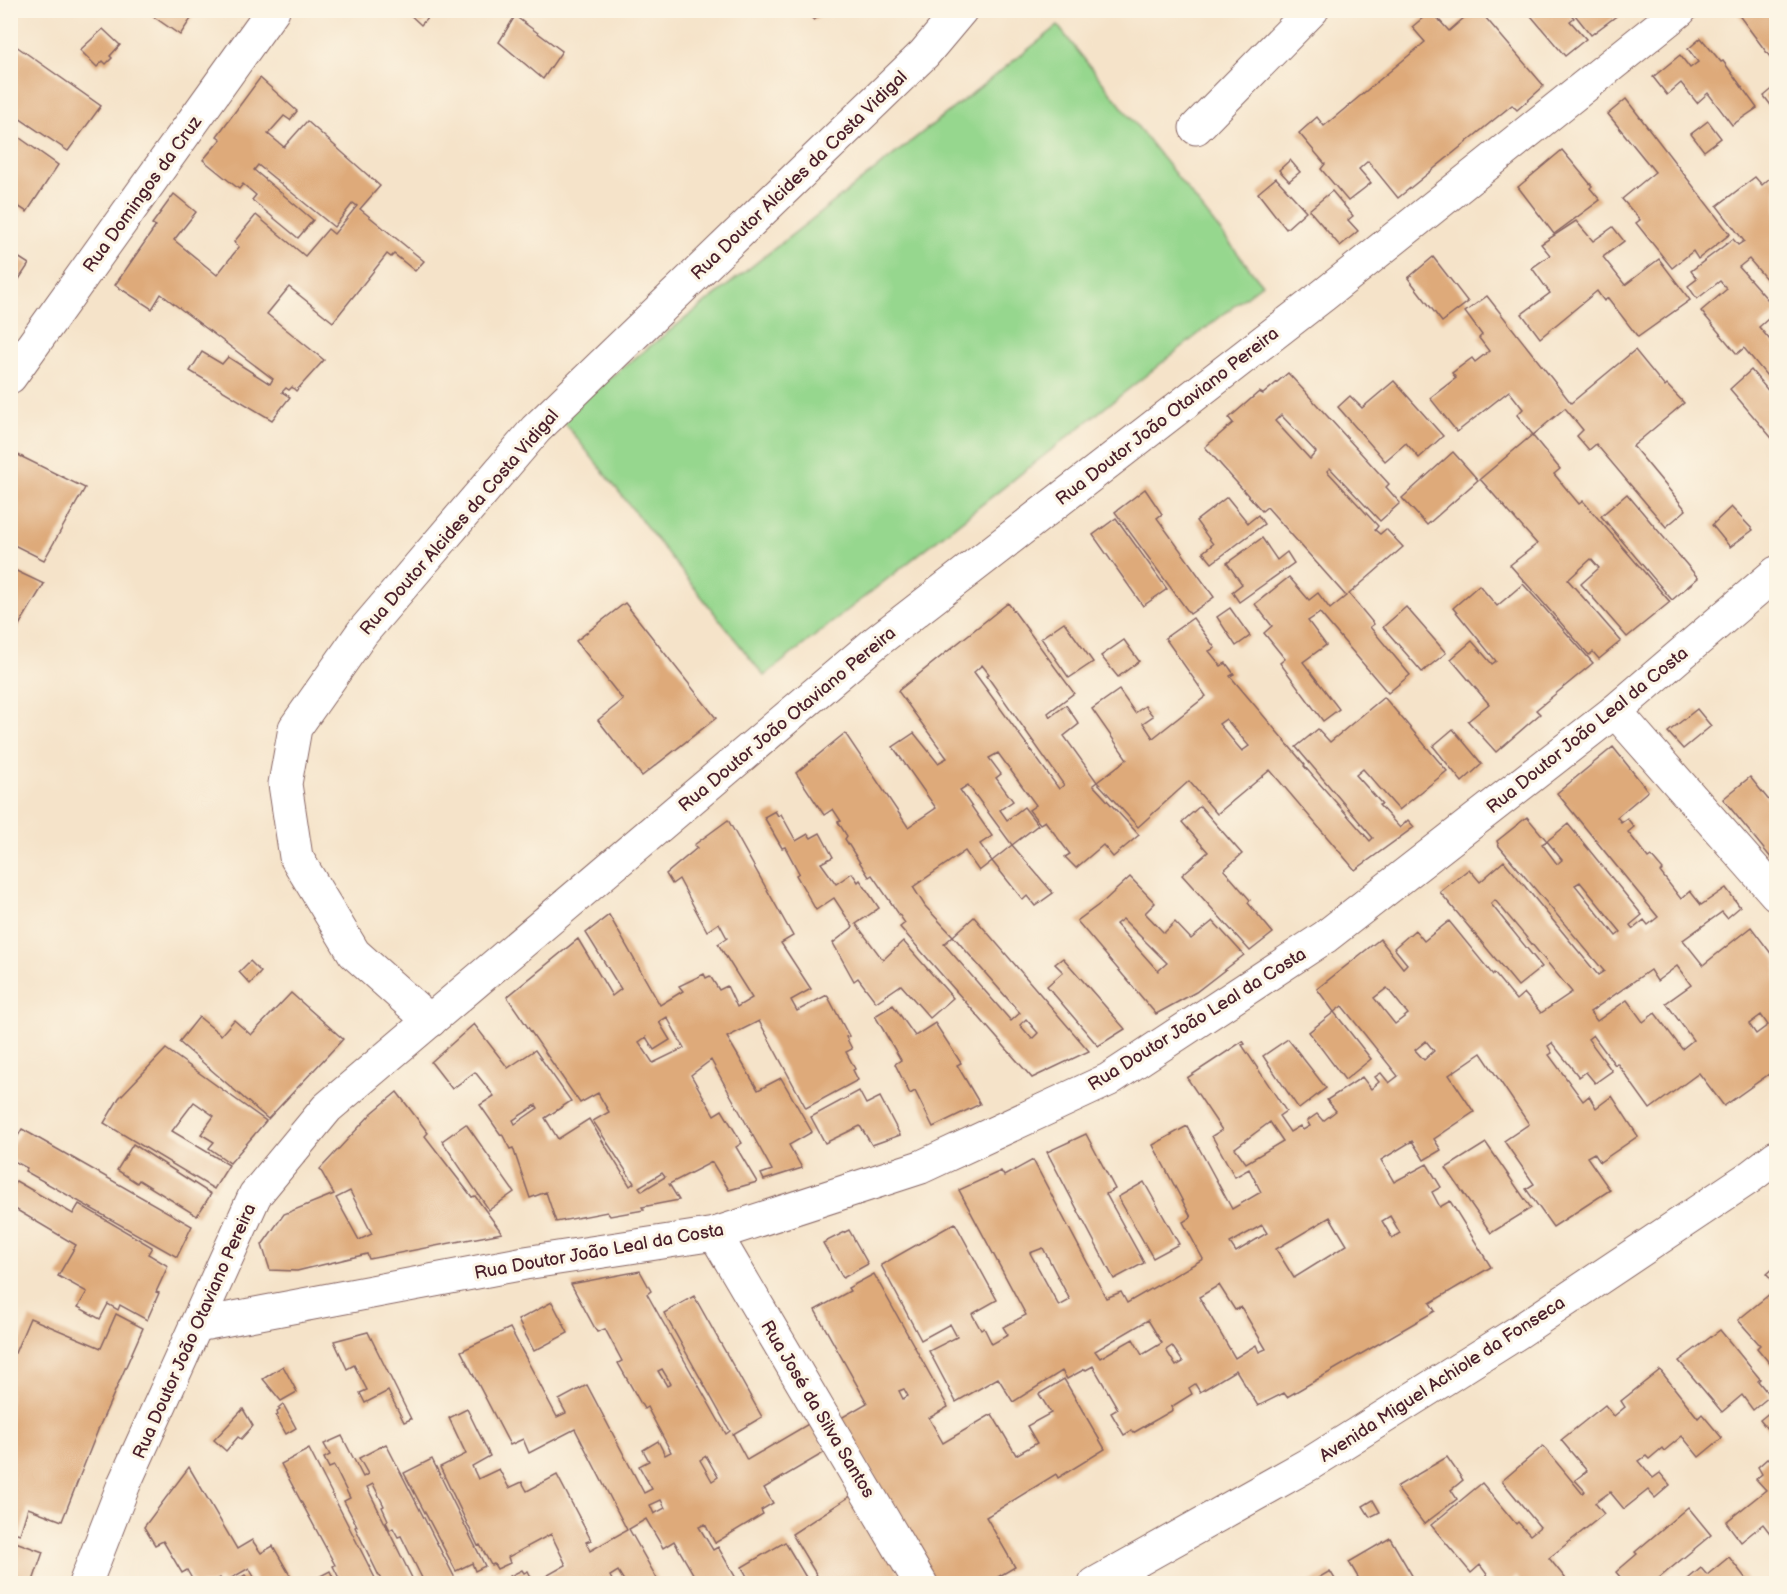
<svg xmlns="http://www.w3.org/2000/svg" width="1787" height="1594" font-family="'Balsamiq Sans',sans-serif">
  <rect width="100%" height="100%" fill="#fcf5e5"/>
  <filter id="ink" filterUnits="userSpaceOnUse"><feTurbulence type="fractalNoise" baseFrequency=".0167" numOctaves="2"/><feDisplacementMap in="SourceGraphic" scale="12" xChannelSelector="R" yChannelSelector="G"/><feConvolveMatrix kernelMatrix="1 2 1 2 8 2 1 2 1" color-interpolation-filters="sRGB"/></filter>
  <filter id="wash" filterUnits="userSpaceOnUse"><feTurbulence type="fractalNoise" baseFrequency=".008" numOctaves="4" result="noise"/><feDisplacementMap in="SourceGraphic" scale="24" xChannelSelector="R" yChannelSelector="G"/><feGaussianBlur stdDeviation="1.35" result="paint"/><feColorMatrix in="noise" values="0 0 0 0 0 0 0 0 0 0 0 0 0 0 0 0 0 1.4 0 .05"/><feComposite in="paint" operator="in"/></filter>
  <g filter="url(#wash)">
    <rect width="100%" height="100%" fill="#f5e3c9"/>
    <polygon fill="#96d78e" stroke="#707b5c" stroke-width="1.5" points="1058,26 1262,284 764,676 560,417"/>
    <g id="blocks">
      <g fill="#deaa7a" fill-rule="evenodd">
        <polygon points="144,10 197,10 180,35"/>
        <polygon points="405,10 438,10 432,18 430,15 421,25"/>
        <polygon points="803,10 827,10 814,20"/>
        <polygon points="1473,10 1479,10 1544,86 1517,110 1512,105 1398,198 1368,161 1359,169 1371,183 1348,201 1321,169 1325,164 1299,133 1317,117 1324,126 1425,42 1412,27 1431,11 1449,31"/>
        <polygon points="1526,10 1567,10 1574,18 1570,21 1586,39 1565,56"/>
        <polygon points="1571,10 1617,10 1619,14 1591,35"/>
        <polygon points="1735,10 1773,10 1776,15 1776,65"/>
        <polygon points="515,16 562,51 543,79 499,42"/>
        <polygon points="103,29 120,45 110,56 112,58 106,64 103,61 97,67 80,50"/>
        <polygon points="1701,38 1721,62 1723,61 1757,108 1732,125 1708,93 1697,103 1681,83 1667,95 1653,77 1680,55 1690,68 1698,62 1688,49"/>
        <polygon points="10,45 15,48 16,46 101,106 68,151 10,112"/>
        <polygon points="260,78 297,111 290,120 284,116 268,134 284,147 307,121 380,186 360,209 424,261 415,271 394,254 391,257 387,254 333,322 289,287 267,314 324,360 296,391 292,387 289,390 286,388 282,392 290,397 272,420 190,371 202,352 222,364 228,357 270,384 273,379 161,294 152,309 115,285 156,226 152,224 174,194 196,212 174,240 217,275 239,247 234,242 256,215 305,256 328,229 334,234 357,206 353,203 334,227 258,165 254,170 313,220 298,238 252,200 256,195 243,184 239,189 203,160 221,139 217,136"/>
        <polygon points="1776,86 1776,112 1764,96"/>
        <polygon points="1626,99 1730,234 1698,259 1693,251 1672,268 1636,223 1640,220 1622,199 1655,172 1608,114"/>
        <polygon points="1708,121 1721,138 1704,151 1691,134"/>
        <polygon points="10,131 58,165 27,212 10,201"/>
        <polygon points="1562,150 1592,186 1590,188 1600,200 1554,234 1518,187"/>
        <polygon points="1290,160 1300,172 1289,181 1279,170"/>
        <polygon points="1755,177 1762,185 1771,177 1776,184 1776,286 1774,288 1749,259 1739,267 1776,309 1776,312 1759,327 1776,347 1776,387 1744,348 1737,354 1701,311 1727,289 1720,281 1697,299 1688,286 1697,279 1691,271 1733,239 1738,245 1744,241 1717,206"/>
        <polygon points="1276,178 1306,211 1286,229 1258,193"/>
        <polygon points="1332,191 1353,216 1348,220 1358,231 1340,246 1309,210"/>
        <polygon points="1576,221 1593,241 1613,227 1624,241 1603,257 1625,285 1659,259 1690,300 1638,337 1608,298 1604,301 1597,291 1540,338 1522,314 1550,293 1532,268 1550,255 1541,244"/>
        <polygon points="10,252 29,264 10,293"/>
        <polygon points="1433,257 1468,302 1442,322 1408,278"/>
        <polygon points="1487,296 1571,403 1635,350 1665,387 1667,385 1684,403 1633,446 1686,510 1666,527 1596,444 1589,450 1577,436 1583,430 1565,408 1533,435 1517,415 1523,409 1509,391 1457,432 1430,398 1456,378 1452,373 1472,358 1475,362 1489,351 1479,338 1482,335 1465,312"/>
        <polygon points="1751,370 1776,400 1776,443 1730,389"/>
        <path d="M1288 373 1389 484 1386 487 1400 503 1380 521 1330 468 1327 471 1378 526 1375 530 1380 534 1386 529 1403 547 1349 594 1374 624 1370 627 1410 675 1388 693 1320 613 1308 621 1326 645 1303 662 1339 709 1323 721 1280 663 1285 659 1264 633 1272 626 1255 604 1289 577 1309 600 1318 593 1330 609 1346 596 1267 507 1262 511 1205 447 1233 423 1229 418 1259 392 1263 394ZM1281 415 1316 452 1310 459 1275 421Z"/>
        <polygon points="1394,381 1443,436 1419,458 1406,443 1385,461 1338,407 1350,396 1362,408"/>
        <polygon points="1532,435 1560,469 1554,474 1579,504 1583,501 1670,602 1627,637 1581,584 1599,568 1591,559 1568,580 1621,641 1599,659 1593,652 1589,655 1510,565 1537,544 1480,479"/>
        <polygon points="10,451 85,488 44,560 10,543"/>
        <polygon points="1453,452 1478,480 1427,525 1402,498"/>
        <polygon points="1145,489 1162,514 1157,518 1214,597 1190,614 1115,512"/>
        <polygon points="1627,494 1698,578 1672,600 1601,516"/>
        <polygon points="1227,497 1248,523 1258,515 1264,524 1212,563 1203,552 1213,544 1196,521"/>
        <polygon points="1731,507 1753,530 1730,547 1712,525"/>
        <polygon points="1116,518 1167,589 1143,606 1093,535"/>
        <polygon points="1262,538 1277,560 1287,552 1294,563 1239,602 1232,592 1242,584 1227,563"/>
        <polygon points="10,568 44,584 10,640"/>
        <polygon points="1523,584 1593,663 1536,710 1540,714 1496,752 1468,721 1489,704 1451,659 1472,641 1492,664 1496,661 1453,608 1479,585 1497,606"/>
        <polygon points="625,603 716,718 642,776 598,720 623,700 576,641"/>
        <path d="M1008 603 1074 693 1048 713 1050 717 1066 705 1079 724 1064 736 1097 782 1127 759 1092 709 1119 690 1135 713 1145 706 1153 716 1143 723 1153 738 1206 696 1165 638 1193 618 1215 648 1209 651 1221 666 1226 663 1234 674 1230 676 1305 765 1304 766 1370 841 1373 838 1296 747 1318 729 1330 742 1384 697 1447 771 1399 810 1363 769 1356 775 1382 804 1379 805 1400 828 1408 820 1414 827 1355 870 1270 770 1217 814 1189 781 1138 827 1097 782 1093 785 1139 835 1113 857 1103 845 1076 868 1065 857 1070 854 1045 821 1040 824 1029 810 1036 805 998 753 989 758 1001 774 996 778 1013 801 1000 810 1007 820 1024 807 1038 825 1012 845 968 785 960 790 992 836 980 844 992 861 979 871 965 851 913 887 925 906 953 936 944 944 1011 1021 1020 1013 953 936 974 917 1089 1051 1032 1078 900 927 905 923 872 875 869 877 845 839 847 836 838 822 841 821 833 809 824 815 796 773 845 733 908 827 936 808 893 747 914 733 938 763 947 758 898 691ZM982 665 989 674 987 676 1064 785 1059 789 974 672ZM1226 719 1249 746 1242 751 1219 724ZM1026 1019 1038 1033 1032 1039 1020 1025Z"/>
        <polygon points="1406,607 1446,653 1422,672 1383,627"/>
        <polygon points="1230,608 1250,636 1236,646 1217,617"/>
        <polygon points="1064,622 1093,662 1069,678 1041,638"/>
        <polygon points="1124,640 1139,661 1118,677 1101,656"/>
        <polygon points="1697,709 1711,726 1683,749 1668,732"/>
        <polygon points="1453,729 1482,764 1462,782 1433,746"/>
        <path d="M1613 747 1648 791 1617 817 1621 822 1627 818 1634 827 1628 832 1648 858 1651 856 1663 870 1660 872 1681 899 1690 891 1701 905 1726 888 1740 907 1727 918 1722 912 1683 940 1703 965 1751 927 1776 960V1069L1724 1106 1699 1073 1650 1109 1617 1063 1615 1065 1593 1035 1588 1039 1612 1071 1595 1083 1586 1072 1579 1077 1552 1043 1548 1046 1552 1053 1549 1055 1583 1101 1589 1096 1596 1108 1612 1096 1638 1136 1600 1162 1594 1153 1587 1157 1610 1190 1553 1227 1526 1189 1534 1184 1504 1141 1529 1124 1481 1053 1449 1075 1474 1112 1434 1139 1441 1150 1424 1160 1412 1141 1381 1160 1394 1182 1427 1164 1441 1187 1432 1192 1440 1207 1450 1201 1491 1267 1430 1303 1435 1311 1287 1397 1284 1393 1258 1406 1236 1370 1200 1392 1195 1384 1189 1388 1192 1394 1171 1407 1173 1410 1133 1433 1131 1431 1124 1435 1111 1413 1118 1409 1093 1366 1086 1370 1085 1369 1067 1379 1062 1371 1013 1402 998 1378 956 1402 929 1351 957 1337 950 1324 921 1340 881 1265 955 1223 997 1300 972 1314 981 1330 984 1328 992 1344 1008 1335 1003 1327 1026 1315 959 1190 1001 1171 1004 1176 1033 1160 1106 1298 1121 1292 1127 1303 1203 1259 1183 1222 1191 1217 1153 1145 1187 1126 1232 1209 1261 1192 1249 1169 1235 1177 1212 1136 1222 1130 1187 1078 1243 1041 1245 1044 1242 1045 1286 1111 1279 1116 1290 1132 1300 1126 1303 1130 1310 1126 1307 1121 1317 1114 1323 1121 1336 1111 1327 1100 1362 1077 1371 1089 1379 1082 1375 1077 1381 1073 1389 1083 1398 1076 1342 1006 1334 1012 1317 989 1380 939 1403 968 1407 964 1394 948 1415 930 1424 941 1449 921 1493 975 1494 973 1516 1000 1524 993 1541 1013 1572 992 1495 900 1491 904 1542 967 1518 986 1440 892 1469 869 1480 882 1504 861 1598 975 1604 971 1499 846 1497 841 1527 817 1547 841 1542 844 1557 864 1562 860 1547 841 1568 824 1642 915 1630 925 1633 929 1644 920 1648 925 1658 917 1557 793ZM1580 882 1621 932 1616 936 1575 885ZM1677 966 1691 985 1666 1003 1693 1040 1682 1049 1655 1013 1643 1022 1627 1000 1597 1021 1590 1012 1650 970 1657 981ZM1387 988 1408 1014 1395 1024 1374 998ZM1761 1015 1768 1025 1756 1034 1749 1024ZM1426 1041 1434 1051 1424 1060 1415 1050ZM1270 1122 1283 1141 1246 1163 1235 1148ZM1390 1216 1400 1233 1392 1238 1382 1221ZM1330 1217 1347 1245 1294 1278 1276 1249ZM1262 1225 1267 1233 1236 1252 1230 1243ZM1043 1248 1070 1300 1059 1306 1030 1253ZM1219 1285 1235 1310 1241 1307 1266 1349 1259 1352 1256 1345 1235 1358 1199 1297ZM1148 1320 1162 1343 1142 1355 1133 1339 1100 1358 1095 1351ZM1172 1346 1183 1362 1176 1366 1166 1350Z"/>
        <polygon points="1750,777 1776,809 1776,864 1723,799"/>
        <polygon points="1200,806 1242,854 1224,870 1250,900 1248,903 1273,933 1250,951 1182,875 1208,852 1182,822"/>
        <polygon points="775,811 778,816 781,814 796,841 808,834 811,838 820,833 833,857 821,863 836,884 852,873 858,882 860,880 879,908 856,924 883,960 903,941 953,998 930,1018 901,985 876,1002 858,978 854,981 833,943 853,927 834,898 816,910 796,875 799,873 785,847 782,848 764,817"/>
        <path d="M728 820 793 936 781 943 811 989 791 1000 797 1011 827 995 849 1036 846 1037 852 1049 846 1052 855 1069 853 1070 858 1080 806 1108 759 1021 727 1037 758 1090 781 1078 812 1132 789 1145 802 1168 764 1180 761 1174 772 1170 711 1060 691 1075 714 1115 722 1110 742 1143 736 1147 757 1182 729 1190 712 1162 669 1184 679 1200 642 1207 644 1210 610 1216 607 1212 556 1222 546 1192 530 1198 513 1148 510 1149 502 1134 501 1135 480 1105 494 1096 475 1072 452 1089 431 1062 474 1024 508 1068 535 1050 571 1101 545 1118 558 1139 589 1119 630 1186 634 1183 593 1121 609 1112 598 1093 580 1103 507 997 578 939 612 996 621 989 586 933 609 915 660 1005 683 991 679 986 704 974 706 978 710 976 719 990 727 986 737 1007 752 998 718 944 727 938 719 923 707 931 679 879 672 884 666 874 697 848 694 845ZM667 1017 684 1048 653 1063 639 1042 646 1037 654 1050 670 1040 659 1022ZM536 1105 538 1108 515 1124 513 1120ZM662 1173 665 1177 642 1191 639 1187Z"/>
        <polygon points="1012,845 1053,893 1035,906 1027,896 1023,900 992,861"/>
        <path d="M1130 877 1155 903 1145 913 1164 933 1175 922 1191 939 1213 921 1244 955 1196 992 1156 1014 1077 921 1104 901ZM1123 919 1167 963 1158 971 1116 924Z"/>
        <polygon points="1063,958 1125,1029 1098,1046 1047,986 1063,972 1055,964"/>
        <polygon points="250,961 261,972 250,984 239,972"/>
        <polygon points="291,993 343,1039 268,1119 179,1042 199,1017 221,1035 234,1020 251,1035"/>
        <polygon points="893,1005 915,1036 935,1023 961,1063 957,1065 980,1104 933,1127 915,1091 910,1094 895,1064 901,1060 875,1016"/>
        <polygon points="1334,1012 1371,1059 1345,1080 1309,1032"/>
        <polygon points="1288,1039 1326,1088 1299,1109 1263,1056"/>
        <polygon points="166,1049 266,1121 230,1163 209,1148 214,1142 201,1134 214,1116 194,1102 172,1131 229,1165 214,1189 104,1123 119,1098"/>
        <polygon points="859,1091 866,1104 880,1097 900,1135 872,1145 860,1126 825,1143 811,1117"/>
        <path d="M397 1092 428 1133 425 1136 472 1197 475 1196 502 1233 369 1259 367 1254 297 1271 270 1270 262 1245 284 1214 334 1194 320 1169 372 1113ZM350 1191 372 1234 359 1240 336 1198Z"/>
        <polygon points="466,1124 514,1192 489,1210 442,1141"/>
        <polygon points="22,1129 192,1226 177,1257 25,1171 27,1168 10,1159 10,1149"/>
        <polygon points="1086,1134 1115,1189 1106,1194 1144,1263 1114,1279 1047,1152"/>
        <polygon points="1486,1143 1531,1208 1491,1233 1446,1168"/>
        <polygon points="133,1144 211,1194 197,1216 139,1180 137,1183 117,1170"/>
        <polygon points="16,1181 73,1214 79,1204 152,1247 148,1254 168,1266 156,1292 159,1293 147,1320 120,1305 118,1310 108,1304 100,1319 78,1307 87,1292 58,1276 76,1245 10,1206 10,1190"/>
        <polygon points="1144,1182 1179,1244 1153,1258 1118,1197"/>
        <polygon points="849,1230 868,1264 843,1278 823,1243"/>
        <polygon points="1776,1266 1776,1285 1767,1274"/>
        <path d="M640 1271 651 1291 647 1294 726 1434 730 1431 664 1313 694 1296 762 1417 733 1434 747 1460 810 1423 827 1451 764 1488 773 1503 761 1510 763 1514 715 1543 705 1524 699 1527 713 1550 718 1547 736 1578 728 1584H699L674 1541 663 1548 646 1519 629 1529 660 1584H626L618 1571 610 1576 614 1584H514L510 1576 522 1570 524 1573 528 1571 534 1583 566 1565 551 1534 508 1557 510 1563 497 1569 494 1564 491 1565 480 1545 478 1546 440 1467 466 1454 449 1418 467 1409 490 1456 472 1466 478 1479 499 1469 509 1488 522 1482 527 1491 557 1475 591 1540 586 1542 590 1551 627 1530 575 1429 529 1453 523 1439 510 1445 461 1351 510 1328 557 1417 566 1413 559 1400 587 1385 644 1493 652 1489 639 1466 649 1461 643 1450 658 1441 665 1455 671 1452 647 1407 644 1409 618 1363 622 1361 605 1329 597 1332 571 1284ZM662 1369 671 1384 667 1386 658 1371ZM706 1456 718 1477 712 1481 700 1460ZM661 1500 665 1508 654 1514 650 1505Z"/>
        <path d="M874 1274 948 1407 929 1418 943 1443 992 1414 1016 1455 1037 1443 1027 1426 1051 1413 1039 1394 1064 1379 1105 1449 1058 1478 1056 1474 986 1517 1015 1567 986 1584H935L841 1418 867 1403 815 1310 850 1291 848 1288ZM904 1389 908 1396 903 1399 899 1391Z"/>
        <polygon points="1776,1289 1776,1371 1757,1348 1760,1345 1738,1320"/>
        <polygon points="552,1302 568,1333 534,1351 518,1320"/>
        <polygon points="116,1314 143,1328 100,1425 62,1521 28,1508 20,1534 10,1531 10,1351 15,1353 30,1318 101,1348"/>
        <polygon points="1720,1330 1760,1379 1758,1381 1770,1396 1753,1410 1742,1395 1722,1412 1679,1361"/>
        <polygon points="368,1332 411,1419 404,1422 388,1391 365,1403 360,1393 367,1390 354,1365 347,1369 334,1341"/>
        <polygon points="283,1366 297,1392 281,1401 263,1379"/>
        <polygon points="1660,1370 1698,1418 1702,1414 1722,1438 1699,1457 1682,1436 1664,1451 1662,1448 1649,1459 1646,1456 1639,1461 1653,1478 1660,1473 1670,1485 1655,1498 1648,1490 1624,1509 1610,1492 1595,1503 1604,1514 1549,1558 1570,1584 1522,1584 1516,1576 1507,1584 1494,1584 1480,1565 1471,1573 1431,1525 1482,1483 1516,1524 1518,1522 1530,1535 1540,1527 1502,1481 1543,1446 1582,1493 1585,1491 1575,1480 1587,1471 1561,1440 1605,1405 1614,1416 1625,1407 1621,1401"/>
        <polygon points="283,1404 296,1428 286,1434 276,1416 278,1415 277,1412 280,1410 278,1408"/>
        <polygon points="1776,1407 1776,1440 1760,1420"/>
        <polygon points="243,1409 253,1426 241,1439 238,1437 226,1451 214,1440"/>
        <polygon points="342,1436 363,1477 368,1474 359,1458 386,1444 458,1584 425,1584 401,1536 398,1537 393,1528 390,1530 386,1522 388,1520 382,1507 384,1506 373,1484 367,1487 415,1584 383,1584 355,1527 357,1526 344,1501 350,1498 334,1466 329,1468 324,1458 330,1455 324,1444"/>
        <polygon points="309,1449 347,1523 378,1584 342,1584 333,1566 335,1565 281,1464"/>
        <polygon points="1776,1451 1776,1541 1763,1524 1741,1542 1726,1522 1766,1490 1756,1479 1762,1474 1758,1467"/>
        <polygon points="1447,1457 1463,1480 1451,1490 1457,1499 1424,1524 1396,1487"/>
        <polygon points="432,1459 485,1566 475,1571 472,1563 456,1571 404,1473"/>
        <polygon points="189,1467 237,1549 252,1540 261,1553 273,1546 295,1584 258,1584 249,1568 223,1583 220,1578 210,1584 195,1584 187,1570 182,1573 163,1541 155,1545 144,1527"/>
        <polygon points="852,1495 905,1584 822,1584 792,1534"/>
        <polygon points="1373,1500 1380,1512 1370,1517 1363,1506"/>
        <polygon points="1688,1507 1711,1535 1658,1579 1661,1584 1626,1584 1616,1572 1637,1554 1635,1552"/>
        <polygon points="1390,1538 1417,1584 1362,1584 1349,1562"/>
        <polygon points="10,1540 43,1552 32,1584 10,1576"/>
        <polygon points="785,1542 810,1584 751,1584 742,1567"/>
        <polygon points="1729,1557 1750,1584 1682,1584 1701,1568 1707,1575"/>
        <polygon points="330,1571 336,1584 309,1584 309,1582"/>
        <polygon points="1330,1571 1338,1584 1308,1584"/>
        <polygon points="245,1575 251,1584 230,1584"/>
        <polygon points="1776,1575 1776,1584 1766,1584"/>
      </g>
    </g>
  </g>
  <g filter="url(#ink)">
    <use href="#blocks" fill-opacity="0" stroke="#866462" stroke-width="1.5"/>
    <g fill="none" stroke-linecap="round" stroke-linejoin="round">
      <defs>
        <g id="minor">
          <polyline points="1196,128 1312,10"/>
          <polyline points="10,377 273,10"/>
          <polyline points="1615,711 1776,894"/>
          <polyline points="430,1021 354,953 296,857 285,784 295,728 362,633 536,429 924,54 961,10"/>
          <polyline points="715,1234 921,1584"/>
          <polyline points="197,1325 525,1263 715,1234 921,1167 1108,1080 1325,937 1615,711 1776,573"/>
          <polyline points="85,1584 124,1484 255,1195 327,1108 876,642 1325,294 1680,10"/>
          <polyline points="1095,1584 1311,1463 1517,1333 1750,1177 1776,1157"/>
        </g>
      </defs>
      <use href="#minor" stroke="#866462" stroke-width="35"/>
      <use href="#minor" stroke="#fff" stroke-width="33"/>
    </g>
  </g>
  <g text-anchor="middle" stroke-width="6" stroke-linejoin="round" paint-order="stroke">
    <g font-size="18" fill="#4a1f2b" stroke="#fcf5e5">
      <text transform="translate(799 175) rotate(-44)" y="6">Rua Doutor Alcides da Costa Vidigal</text>
      <text transform="translate(142 194) rotate(-54)" y="6">Rua Domingos da Cruz</text>
      <text transform="translate(1167 416) rotate(-38)" y="6">Rua Doutor João Otaviano Pereira</text>
      <text transform="translate(459 522) rotate(-49)" y="6">Rua Doutor Alcides da Costa Vidigal</text>
      <text transform="translate(787 719) rotate(-40)" y="6">Rua Doutor João Otaviano Pereira</text>
      <text transform="translate(1587 730) rotate(-39)" y="6">Rua Doutor João Leal da Costa</text>
      <text transform="translate(1197 1019) rotate(-32)" y="6">Rua Doutor João Leal da Costa</text>
      <text transform="translate(599 1251) rotate(-10)" y="6">Rua Doutor João Leal da Costa</text>
      <text transform="translate(194 1331) rotate(-66)" y="6">Rua Doutor João Otaviano Pereira</text>
      <text transform="translate(1442 1379) rotate(-33)" y="6">Avenida Miguel Achiole da Fonseca</text>
      <text transform="translate(818 1409) rotate(59)" y="6">Rua José da Silva Santos</text>
    </g>
  </g>
  <rect width="1787" height="1594" fill="none" stroke="#fcf5e5" stroke-width="36"/>
</svg>
